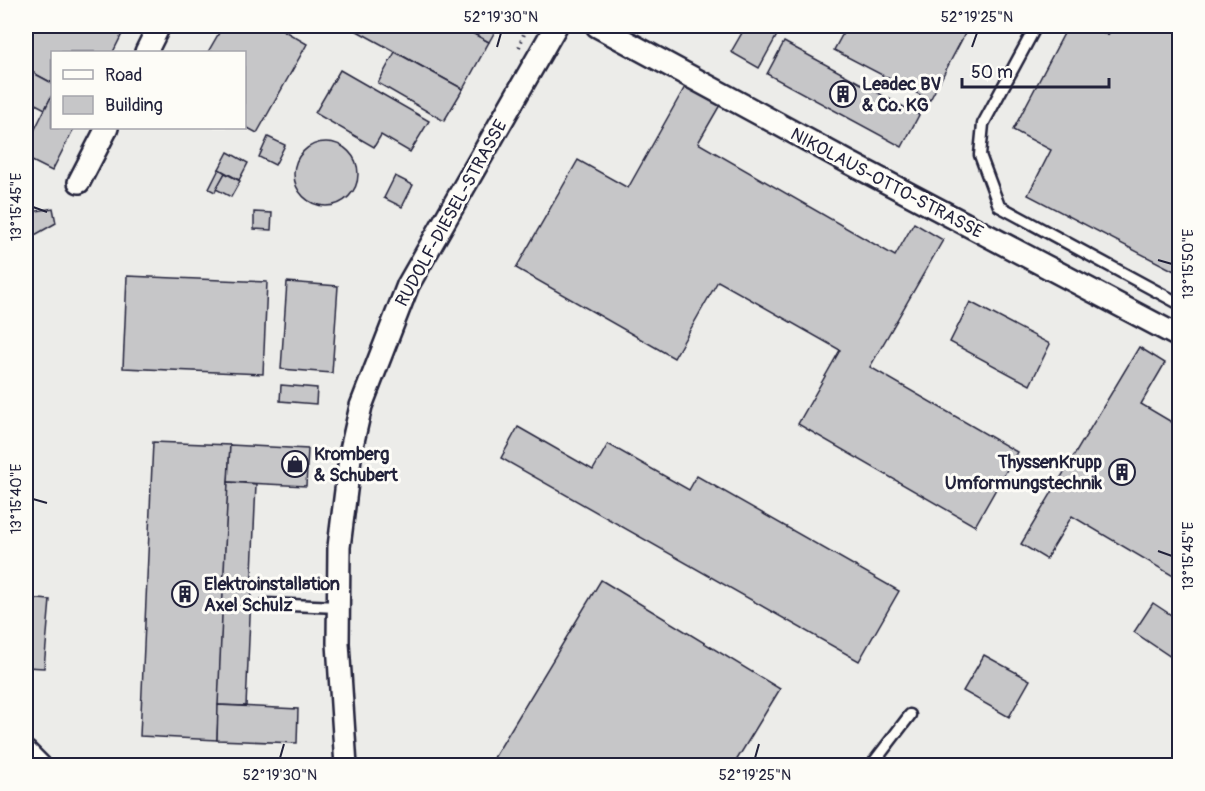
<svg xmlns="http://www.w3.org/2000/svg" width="1205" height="791" font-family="Pangolin,sans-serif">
  <rect width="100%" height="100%" fill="#fdfcf7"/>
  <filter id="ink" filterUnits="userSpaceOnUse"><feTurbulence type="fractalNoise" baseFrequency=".0167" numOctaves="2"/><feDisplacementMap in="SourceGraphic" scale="12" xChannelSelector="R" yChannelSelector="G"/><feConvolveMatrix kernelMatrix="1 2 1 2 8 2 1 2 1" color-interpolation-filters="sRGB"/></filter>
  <g filter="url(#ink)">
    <path fill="#ecece9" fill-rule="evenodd" d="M26 26H1179V765H26ZM52 52H244V128H52Z"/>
    <g fill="#c6c6c8" stroke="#22223b" stroke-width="1.5">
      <polygon points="26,26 111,26 123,32 113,52 52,52 52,83 26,69"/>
      <polygon points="223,26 276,26 307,44 257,133 244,126 244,52 208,52"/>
      <polygon points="348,26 459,26 489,42 463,89"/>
      <polygon points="464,26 498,26 489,42 463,28"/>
      <polygon points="746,26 782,26 759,68 731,52"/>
      <polygon points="847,26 969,26 930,100 834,50"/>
      <polygon points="1068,26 1090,26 1108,35 1113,26 1180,26 1180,274 1028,195 1051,150 1013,130"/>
      <polygon points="784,42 919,115 902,147 767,74"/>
      <polygon points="395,52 463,89 444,121 378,83"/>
      <polygon points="26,69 52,83 52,95 45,109 26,99"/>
      <polygon points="340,70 429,121 410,152 381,135 374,147 315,113"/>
      <polygon points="686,85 720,105 698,143 895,256 914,223 943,240 870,367 1017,452 975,526 798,424 840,350 718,281 674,358 516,268 578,160 628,188"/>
      <polygon points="52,95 52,128 74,128 52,171 26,158 26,147"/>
      <polygon points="268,137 285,145 275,165 259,157"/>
      <circle cx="326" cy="174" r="32"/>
      <polygon points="228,152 248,163 239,180 219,169"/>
      <polygon points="219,169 225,173 215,192 209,189"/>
      <polygon points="225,173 240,181 231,197 216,189"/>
      <polygon points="395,176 413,185 402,207 384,198"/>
      <polygon points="53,208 56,223 26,240 26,213"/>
      <polygon points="254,212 272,213 271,230 254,229"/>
      <polygon points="127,276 267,282 263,374 123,368"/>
      <polygon points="287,282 338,286 332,373 281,369"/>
      <polygon points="970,302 1050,344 1030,385 950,342"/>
      <polygon points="1139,347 1165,363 1141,404 1180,427 1180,580 1072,516 1046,559 1021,544"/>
      <polygon points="281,385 317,388 316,404 280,401"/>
      <polygon points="518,427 593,470 608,444 689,490 697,476 899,591 859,661 501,458"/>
      <polygon points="153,442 230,445 217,740 140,736"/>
      <polygon points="230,445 308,449 306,486 228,482"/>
      <polygon points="228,482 256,484 246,706 218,705"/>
      <polygon points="601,580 780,689 733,766 489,766"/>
      <polygon points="26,598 50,600 44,668 26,667"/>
      <polygon points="1153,603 1180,621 1180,663 1134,632"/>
      <polygon points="984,655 1030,680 1009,717 963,691"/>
      <polygon points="218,705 298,709 297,743 217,740"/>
    </g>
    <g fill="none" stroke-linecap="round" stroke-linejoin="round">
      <defs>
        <g id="lane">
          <polyline points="1036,26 983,124 980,155 999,206 1180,304"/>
          <polyline points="266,604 338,607"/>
          <polyline points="871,766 910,715"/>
        </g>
        <g id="street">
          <polyline points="597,26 850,163 1180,337"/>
          <polyline points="146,52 159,26"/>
          <polyline points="79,182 107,128"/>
          <polyline points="26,752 40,766"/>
          <polyline points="346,766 338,643 339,547 351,450 361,406 408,285 556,26"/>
        </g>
      </defs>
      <use href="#lane" stroke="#22223b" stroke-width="15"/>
      <use href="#street" stroke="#22223b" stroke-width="26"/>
      <polyline stroke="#22223b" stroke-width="4" stroke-dasharray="1.5 4.5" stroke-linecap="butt" points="519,47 527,26"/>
      <use href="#lane" stroke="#fdfcf7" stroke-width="10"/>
      <use href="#street" stroke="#fdfcf7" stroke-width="21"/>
    </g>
  </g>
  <path fill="none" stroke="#22223b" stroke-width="2" d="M497 47 501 33M972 47 977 33M33 207 47 212M1158 260 1172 264M33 499 47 503M1158 551 1172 556M280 758 284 744M755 758 759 744"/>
  <defs>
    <symbol id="building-ring" viewBox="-11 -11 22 22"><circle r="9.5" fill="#fdfcf7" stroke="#22223b" stroke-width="1.5"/><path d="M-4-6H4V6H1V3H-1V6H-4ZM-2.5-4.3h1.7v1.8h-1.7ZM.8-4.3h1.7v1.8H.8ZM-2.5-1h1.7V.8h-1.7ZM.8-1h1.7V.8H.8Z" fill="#22223b"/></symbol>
    <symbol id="shop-ring" viewBox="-11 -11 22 22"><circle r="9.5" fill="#fdfcf7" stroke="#22223b" stroke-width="1.5"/><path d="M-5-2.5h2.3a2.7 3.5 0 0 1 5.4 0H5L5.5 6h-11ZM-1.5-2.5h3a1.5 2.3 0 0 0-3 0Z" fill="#22223b"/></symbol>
  </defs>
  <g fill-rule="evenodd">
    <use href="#building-ring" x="828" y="79" width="30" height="30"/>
    <use href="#shop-ring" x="280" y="449" width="30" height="30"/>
    <use href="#building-ring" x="1107" y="457" width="30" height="30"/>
    <use href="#building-ring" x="170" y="579" width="30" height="30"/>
  </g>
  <g text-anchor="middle" stroke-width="6" stroke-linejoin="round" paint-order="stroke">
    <g font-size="18" font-weight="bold" fill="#22223b" stroke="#fdfcf7" text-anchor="start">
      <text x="862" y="90">Leadec BV<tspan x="862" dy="21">&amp; Co. KG</tspan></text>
      <text x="314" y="460">Kromberg<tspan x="314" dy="21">&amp; Schubert</tspan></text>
      <text x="1102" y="468" text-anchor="end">ThyssenKrupp<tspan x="1102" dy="21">Umformungstechnik</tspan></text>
      <text x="204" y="590">Elektroinstallation<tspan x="204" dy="21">Axel Schulz</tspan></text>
    </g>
    <g font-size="18" fill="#22223b" stroke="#fdfcf7">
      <text transform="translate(887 183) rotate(28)" y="6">NIKOLAUS-OTTO-STRASSE</text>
      <text transform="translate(451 213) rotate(-61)" y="6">RUDOLF-DIESEL-STRASSE</text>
    </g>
  </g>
  <rect width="1205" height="791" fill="none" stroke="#fdfcf7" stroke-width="66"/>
  <rect x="51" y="51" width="195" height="78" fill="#fdfcf7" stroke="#a5a5ac" stroke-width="1.5"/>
  <rect x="63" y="70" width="30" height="9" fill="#fdfcf7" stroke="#a5a5ac" stroke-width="1.5"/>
  <text x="105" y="81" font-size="18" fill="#22223b">Road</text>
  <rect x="63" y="96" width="30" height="18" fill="#c6c6c8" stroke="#a5a5ac" stroke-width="1.5"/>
  <text x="105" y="111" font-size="18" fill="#22223b">Building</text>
  <path d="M962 78v9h147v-9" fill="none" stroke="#22223b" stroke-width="3"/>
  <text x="971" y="78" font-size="18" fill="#22223b" stroke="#fdfcf7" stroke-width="4.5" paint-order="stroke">50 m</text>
  <rect x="33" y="33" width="1139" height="725" fill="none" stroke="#22223b" stroke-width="2"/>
  <g font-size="15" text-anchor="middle" fill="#22223b">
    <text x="501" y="22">52°19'30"N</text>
    <text x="977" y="22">52°19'25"N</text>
    <text transform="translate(16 207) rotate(-90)" y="5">13°15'45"E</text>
    <text transform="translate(1188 264) rotate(-90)" y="5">13°15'50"E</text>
    <text transform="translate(16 499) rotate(-90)" y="5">13°15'40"E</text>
    <text transform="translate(1188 556) rotate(-90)" y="5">13°15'45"E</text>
    <text x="280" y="780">52°19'30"N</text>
    <text x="755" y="780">52°19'25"N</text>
  </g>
</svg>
